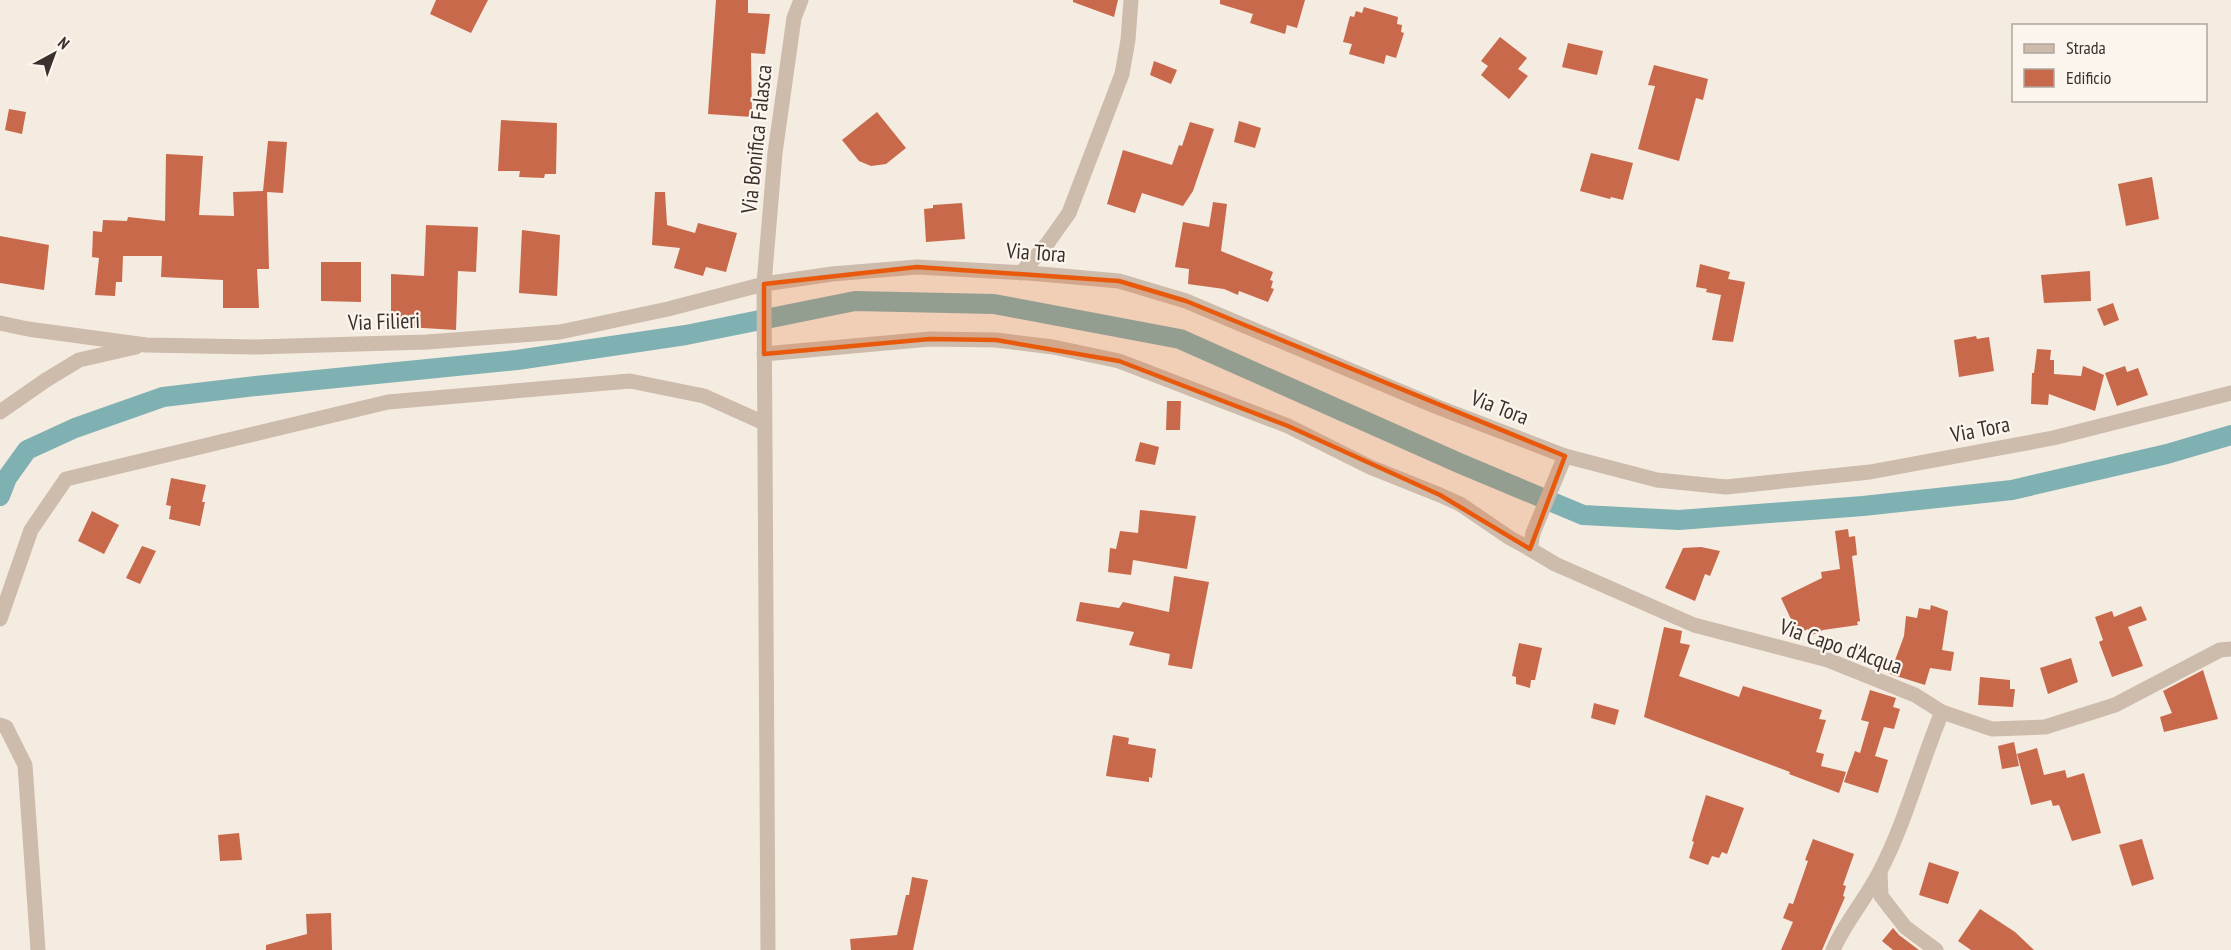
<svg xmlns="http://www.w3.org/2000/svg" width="2231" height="950" font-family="'PT Sans Narrow',sans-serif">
  <rect width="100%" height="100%" fill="#f4ebe1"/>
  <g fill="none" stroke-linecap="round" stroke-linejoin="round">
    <polyline stroke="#7fb0b2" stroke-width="20" points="0,496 7,478 27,450 75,428 163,397 256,386 517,360 686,335 855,301 994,304 1180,339 1459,463 1583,515 1679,520 1863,506 2012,490 2167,454 2231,435"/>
  </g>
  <g fill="#c8694b">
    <polygon points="436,0 488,0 471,33 430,14"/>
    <polygon points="716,0 748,0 748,13 770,14 765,54 751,53 752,117 708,114"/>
    <polygon points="1073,0 1118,0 1114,17 1073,2"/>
    <polygon points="1220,0 1305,0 1297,28 1287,25 1285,34 1250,23 1253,14 1220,4"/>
    <polygon points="1364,7 1398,17 1397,24 1402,25 1401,32 1404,33 1396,58 1386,55 1384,64 1349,54 1352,44 1343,42 1350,16 1354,17 1356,11 1362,13"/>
    <polygon points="1500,37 1527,58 1518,69 1528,76 1509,99 1481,75 1488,66 1481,61"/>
    <polygon points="1568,43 1603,51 1597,75 1562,67"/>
    <polygon points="1154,61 1177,70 1171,84 1150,75"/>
    <polygon points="1654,65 1708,79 1703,100 1696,98 1679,161 1638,149 1655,86 1648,85"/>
    <polygon points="9,109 26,112 22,134 5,130"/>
    <polygon points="877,112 906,148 886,164 871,166 859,161 842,140"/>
    <polygon points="501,120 557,123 556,174 545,174 544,178 519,177 520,171 498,171"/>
    <polygon points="1239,121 1261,128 1255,148 1234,142"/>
    <polygon points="1190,122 1214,129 1193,191 1183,206 1142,193 1135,213 1107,204 1123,150 1172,165 1179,145 1182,146"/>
    <polygon points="268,141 287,142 283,193 267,192 269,269 257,269 259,308 223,308 223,280 161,277 162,256 123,256 122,282 116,282 115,296 95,295 99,258 92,257 93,231 102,232 103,220 127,221 128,217 165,221 166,154 203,156 199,215 234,216 233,192 263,191"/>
    <polygon points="1591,153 1633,163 1623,200 1611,197 1610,199 1580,191"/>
    <polygon points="2152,177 2159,219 2126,226 2118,184"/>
    <polygon points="655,192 665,192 667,225 695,233 698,223 737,233 726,272 706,267 703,276 674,268 680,248 652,245"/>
    <polygon points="1213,202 1227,204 1221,251 1273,272 1270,280 1273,281 1271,288 1274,289 1268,302 1239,291 1238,295 1224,289 1188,284 1189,269 1175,267 1183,222 1209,227"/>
    <polygon points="962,203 965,239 926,242 924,209 933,208 933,205"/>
    <polygon points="426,225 478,227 476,272 458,271 456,330 391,326 391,274 424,276"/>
    <polygon points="522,230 560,235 557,296 519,293"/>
    <polygon points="0,236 49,245 44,290 0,283"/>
    <polygon points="321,262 361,262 361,302 321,301"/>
    <polygon points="1700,264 1730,272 1728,279 1745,282 1733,342 1712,340 1721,295 1706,292 1707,289 1696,287"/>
    <polygon points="2090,271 2091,301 2044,303 2041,275"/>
    <polygon points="2113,303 2119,320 2104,326 2097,309"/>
    <polygon points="1976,336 1977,339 1989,337 1994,371 1959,377 1954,340"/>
    <polygon points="2037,349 2051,350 2050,360 2054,360 2054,374 2081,376 2083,366 2104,375 2095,411 2049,394 2048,405 2031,404 2032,373 2034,373"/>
    <polygon points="2125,366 2127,372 2138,368 2148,395 2117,406 2105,373"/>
    <polygon points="1167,401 1181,401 1180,430 1166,430"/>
    <polygon points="1140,442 1159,447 1155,465 1135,461"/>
    <polygon points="171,478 206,485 202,502 205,502 200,526 169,519 171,506 166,505"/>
    <polygon points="1140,510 1196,516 1187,569 1133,560 1131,575 1108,572 1110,548 1116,549 1120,531 1138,533"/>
    <polygon points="92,511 119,525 104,554 78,541"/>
    <polygon points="1848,529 1849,537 1855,536 1857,555 1852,556 1860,621 1857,622 1858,625 1823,630 1812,635 1808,629 1798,634 1781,598 1822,578 1821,572 1840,569 1835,531"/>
    <polygon points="142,546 156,551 140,584 126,578"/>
    <polygon points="1701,547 1720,551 1710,576 1705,574 1695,601 1665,588 1683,548"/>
    <polygon points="1174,576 1209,582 1192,669 1168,665 1170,654 1129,645 1134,632 1076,621 1080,602 1119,608 1123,602 1169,612"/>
    <polygon points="1931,605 1948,611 1942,650 1954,652 1951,671 1930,668 1925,685 1890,674 1904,636 1906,616 1917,618 1919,608 1930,610"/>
    <polygon points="2141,606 2147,620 2128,627 2143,666 2112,677 2099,642 2103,640 2095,617 2112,611 2114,617"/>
    <polygon points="1664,627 1682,631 1680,643 1690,645 1679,676 1739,697 1743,686 1822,710 1819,719 1826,720 1816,752 1824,754 1821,766 1846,772 1839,793 1789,774 1790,772 1644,717"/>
    <polygon points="1519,643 1542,648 1535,680 1531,680 1530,688 1516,684 1516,677 1512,676"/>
    <polygon points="2071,658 2078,682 2048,694 2040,668"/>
    <polygon points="2203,670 2218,719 2164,732 2160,717 2172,713 2163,691"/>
    <polygon points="1980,677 2010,680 2010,689 2015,689 2013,707 1978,705"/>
    <polygon points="1870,690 1896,698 1893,707 1900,709 1894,729 1884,727 1875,756 1888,760 1878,793 1844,782 1855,751 1860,753 1869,722 1861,720"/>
    <polygon points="1594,703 1619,710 1615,725 1591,718"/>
    <polygon points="1113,735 1129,738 1128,744 1156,749 1152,778 1149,777 1149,782 1106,776"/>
    <polygon points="2014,742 2019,766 2002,769 1998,746"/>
    <polygon points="2037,748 2044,775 2065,770 2067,778 2084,773 2101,833 2072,841 2059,805 2053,806 2051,800 2031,805 2017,754"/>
    <polygon points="1706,795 1744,808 1727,854 1722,852 1719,858 1712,856 1708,865 1689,858 1694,842 1692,841"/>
    <polygon points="239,833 242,860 220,861 218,835"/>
    <polygon points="1813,839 1854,854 1843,885 1846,886 1843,896 1845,897 1822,950 1781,950 1793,922 1783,918 1789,903 1793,904 1808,861 1805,860"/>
    <polygon points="2142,839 2154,879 2132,886 2119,845"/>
    <polygon points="1929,862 1959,872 1948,904 1919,895"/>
    <polygon points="912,877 928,880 913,950 851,950 850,939 897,935 906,895 909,895"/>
    <polygon points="1980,909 2015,932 2034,950 1971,950 1958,941"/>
    <polygon points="331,913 332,950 266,950 266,945 307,934 306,914"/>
    <polygon points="1893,928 1899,935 1919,950 1893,950 1882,941"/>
  </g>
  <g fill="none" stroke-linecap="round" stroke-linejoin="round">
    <g stroke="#cdbbac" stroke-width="15">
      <polyline points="1021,273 1047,244 1069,213 1122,74 1128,40 1131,0"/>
      <polyline points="0,323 28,329 146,345 255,347 427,342 560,332 668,309 764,284 832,274 917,267 1029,273 1119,281 1186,301 1435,406 1565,456 1657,480 1726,487 1870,472 2053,438 2231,393"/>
      <polyline points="764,354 930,339 996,340 1053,347 1119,361 1288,426 1370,467 1440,495 1460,504 1510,538 1530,549"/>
      <polyline points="0,412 46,380 79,360 136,347"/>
      <polyline points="1565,456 1533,533 1530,549 1555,564 1694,625 1828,660 1915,695 1942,712 1992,729 2045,727 2115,705 2220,650 2231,649"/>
      <polyline points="0,619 31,530 66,479 388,402 630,381 704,396 764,423"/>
      <polyline points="0,725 6,727 25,765 38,950"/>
      <polyline points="1880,872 1881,896 1905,927 1936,950"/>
      <polyline points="768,950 764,284 775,153 794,18 801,0"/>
      <path d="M1833 950C1845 922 1866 899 1880 871 1906 821 1920 765 1942 712"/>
    </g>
  </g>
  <path fill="#e8590c" fill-opacity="0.2" stroke="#e8590c" stroke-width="4.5" stroke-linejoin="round" d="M917 267 1119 281 1186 301 1565 456 1530 549 1440 495 1288 426 1119 361 996 340 930 339 764 354V284Z"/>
  <g text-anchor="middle" stroke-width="4.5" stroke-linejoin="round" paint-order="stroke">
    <g font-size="22" fill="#3b302b" stroke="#fbf5ee">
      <text transform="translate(756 139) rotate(-84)" y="8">Via Bonifica Falasca</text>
      <text transform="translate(1036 252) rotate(4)" y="8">Via Tora</text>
      <text transform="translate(384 321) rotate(-2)" y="8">Via Filieri</text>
      <text transform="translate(1500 407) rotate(21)" y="8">Via Tora</text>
      <text transform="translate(1980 429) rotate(-11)" y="8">Via Tora</text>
      <text transform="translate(1841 646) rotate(19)" y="8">Via Capo d'Acqua</text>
    </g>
  </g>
  <rect x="2012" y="24" width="195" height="78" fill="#fbf5ee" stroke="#aea6a0" stroke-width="1.5"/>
  <rect x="2024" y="44" width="30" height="9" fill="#cdbbac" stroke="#aea6a0" stroke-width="1.5"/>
  <text x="2066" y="54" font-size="18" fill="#3b302b">Strada</text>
  <rect x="2024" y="69" width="30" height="18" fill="#c8694b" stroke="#aea6a0" stroke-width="1.5"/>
  <text x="2066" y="84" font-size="18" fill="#3b302b">Edificio</text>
  <g transform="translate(54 54) rotate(41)" stroke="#fbf5ee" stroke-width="4.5" paint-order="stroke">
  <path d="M0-4.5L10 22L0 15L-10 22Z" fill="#3b302b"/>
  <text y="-9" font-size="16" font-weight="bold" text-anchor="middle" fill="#3b302b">N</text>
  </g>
</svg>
